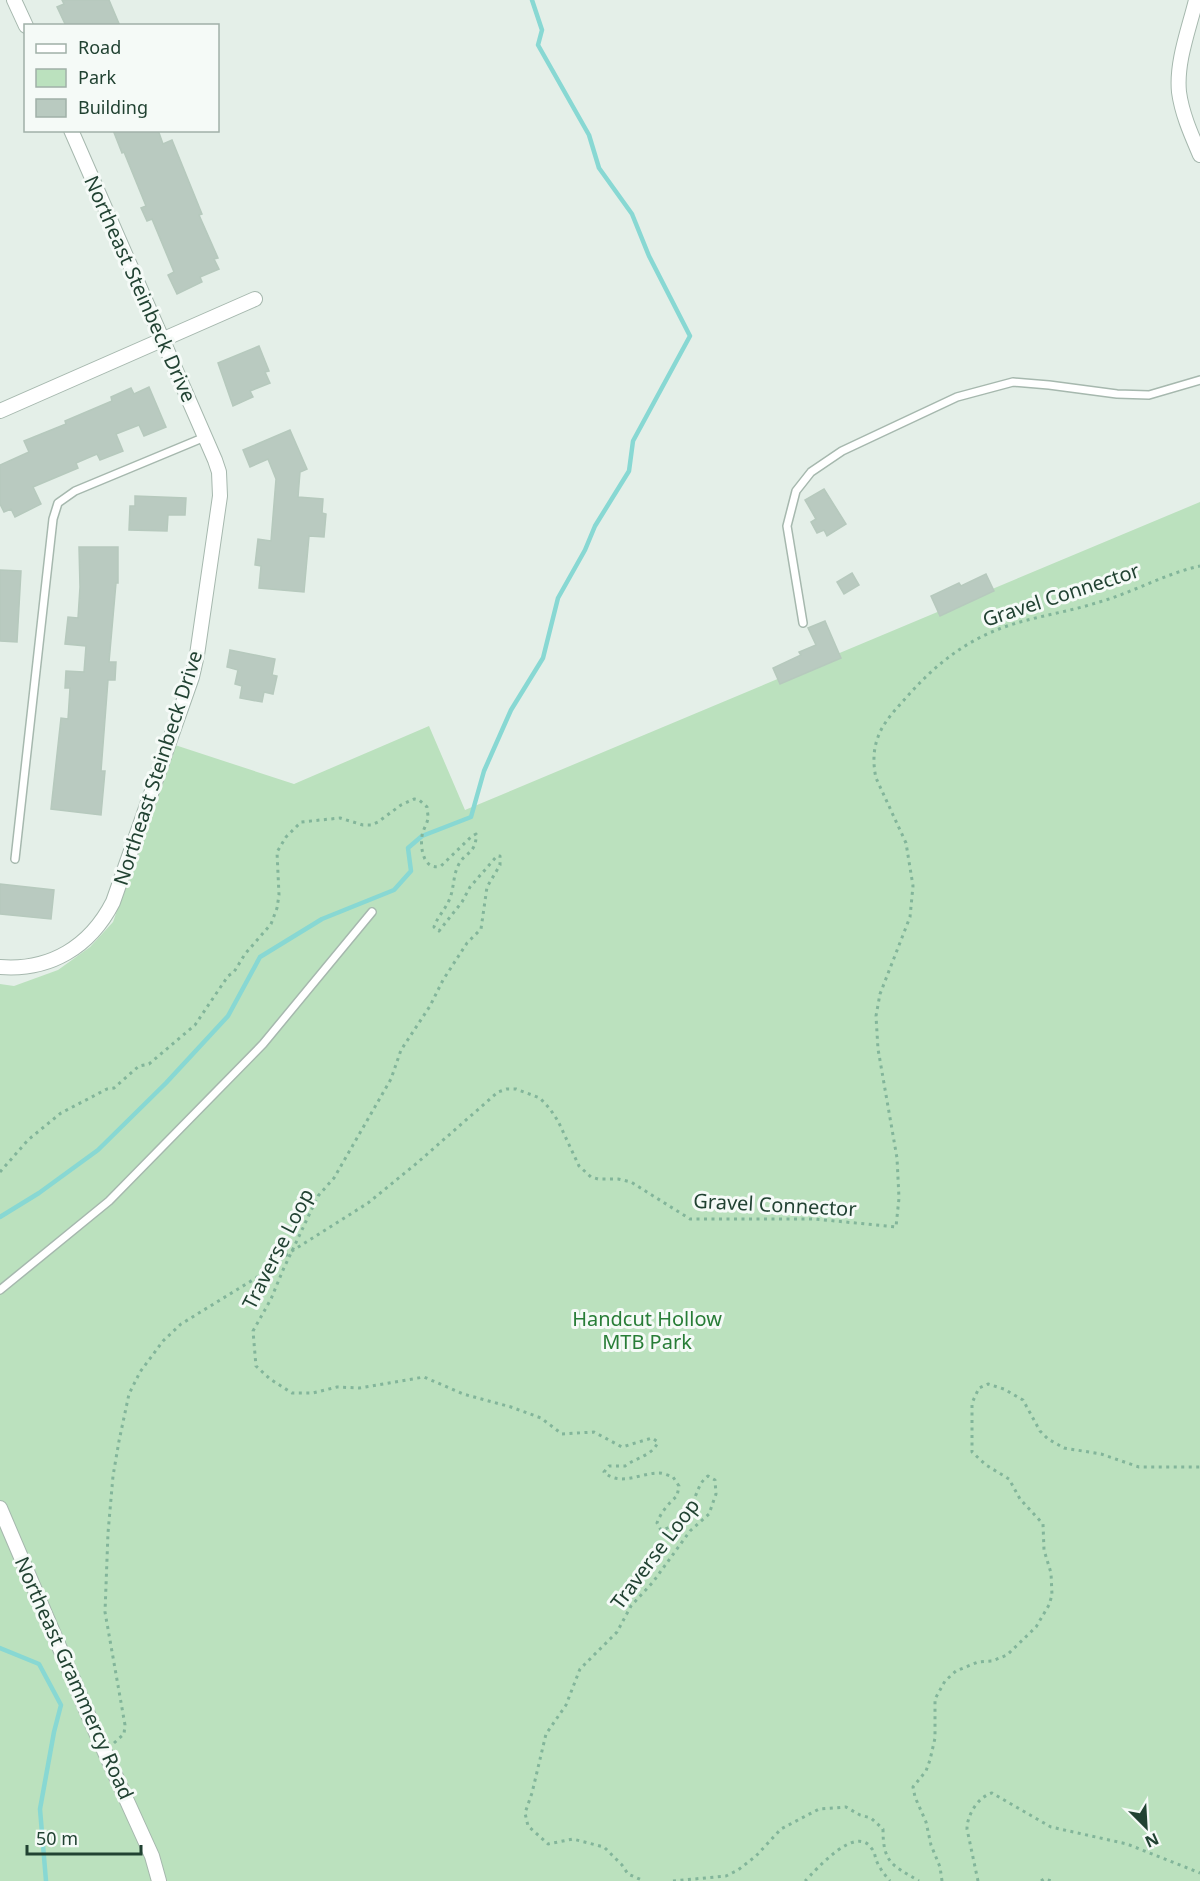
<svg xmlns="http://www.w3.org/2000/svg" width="1200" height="1881" font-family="'Noto Sans',sans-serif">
  <rect width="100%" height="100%" fill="#e4efe8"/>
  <polygon fill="#bbe1be" points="1200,502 1200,1881 0,1881 0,984 14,986 58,970 90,947 113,922 175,745 294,784 429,726 465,810"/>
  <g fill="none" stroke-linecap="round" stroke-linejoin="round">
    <g stroke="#88d8d3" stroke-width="4.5">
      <polyline points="0,1217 39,1193 98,1150 166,1083 228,1016 260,957 322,919 394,890 411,871 408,848 422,836 471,817 484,771 511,710 543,658 558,598 585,550 595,526 629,471 633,441 690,336 649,256 632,214 599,168 589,135 538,45 542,30 532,0"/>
      <polyline points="0,1648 39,1664 61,1705 54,1732 40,1809 46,1881"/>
    </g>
  </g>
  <g fill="#b9cac0" stroke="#b6c9bd" stroke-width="1.5">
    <polygon points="62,0 109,0 120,26 66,26 57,7 64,4"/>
    <polygon points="113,130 158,130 163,144 172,140 202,214 199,215 218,258 214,259 219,269 200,277 202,282 177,294 168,275 174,272 152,219 147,221 141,208 146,206 124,152 122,153"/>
    <polygon points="259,346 269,371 265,372 270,383 250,391 253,397 233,406 218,363"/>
    <polygon points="149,387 166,427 144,436 139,425 116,434 123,451 100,460 97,454 76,463 78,468 33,487 41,504 15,517 11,509 4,512 0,504 0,465 29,452 24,441 66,424 65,421 112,401 111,397 131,388 134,394"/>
    <polygon points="290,430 307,469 300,472 298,497 323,499 322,513 326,514 324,537 309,536 304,592 259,588 261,566 255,565 258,539 271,541 276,479 268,459 250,467 243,450"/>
    <polygon points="824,489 846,524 827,536 824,530 817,533 811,522 816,519 805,500"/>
    <polygon points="135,496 186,498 185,515 168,515 167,531 129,530 130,506 135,506"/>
    <polygon points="79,547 118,547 118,583 116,583 109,662 116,662 115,680 108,680 101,771 105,771 101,815 51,809 61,718 68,719 70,688 65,688 66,671 84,672 86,646 65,644 68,617 78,618 80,587"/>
    <polygon points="0,570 21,571 17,642 0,641"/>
    <polygon points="852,573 859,585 844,594 837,582"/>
    <polygon points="986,574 994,591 940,616 931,596 959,583 961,586"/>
    <polygon points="825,621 841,658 780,684 773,668 801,655 799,652 816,645 808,628"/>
    <polygon points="230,650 275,659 272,675 277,676 273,694 264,692 262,702 240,698 242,686 235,684 238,670 227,667"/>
    <polygon points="0,884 54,890 51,919 0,914"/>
  </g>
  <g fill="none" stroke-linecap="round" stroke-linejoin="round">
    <defs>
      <g id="service">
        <polyline points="803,623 787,526 796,491 811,472 842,451 957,397 1013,382 1049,385 1117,394 1149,395 1200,380"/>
        <polyline points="15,859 53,519 58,503 75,491 205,437"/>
        <polyline points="0,1290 109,1201 263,1044 372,912"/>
      </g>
      <g id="minor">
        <polyline points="14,0 26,26"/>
        <path d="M1196 0C1189 29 1176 62 1179 92 1182 114 1191 134 1200 155"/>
        <polyline points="0,411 255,299"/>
        <path d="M0 967C50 971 90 947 113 902L192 677 197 655 220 496 219 472 215 460 71 130"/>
        <polyline points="0,1508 93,1726 152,1856 159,1881"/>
      </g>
    </defs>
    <use href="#service" stroke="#a6b8ae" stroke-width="10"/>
    <use href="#minor" stroke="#a6b8ae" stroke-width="16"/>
    <g stroke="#82b59a" stroke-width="3" stroke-dasharray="3 4.5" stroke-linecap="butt">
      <path d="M0 1172 28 1140 61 1113 107 1089 114 1088 139 1066 149 1064 195 1025 228 976 234 972 245 954 271 924 277 908 279 895 277 852 286 837 301 822 340 818 363 825H371L378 822 401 805 414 799 419 800 427 807C427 810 428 814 428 817 428 823 423 829 422 836 420 849 424 871 441 866L472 836 476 834C477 854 463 853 458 866 453 876 454 888 450 898 446 909 437 917 434 927L439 931 462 902 470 887 497 856H500V865L487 887 481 929 467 943 443 980 430 1006 401 1050 391 1079 334 1178 318 1196 283 1270 271 1299 253 1331 256 1366 270 1379 292 1393H313L337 1387 359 1388 424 1377 463 1394 511 1407 541 1418 562 1434 594 1432 622 1447 652 1438 658 1442C652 1456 637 1457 625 1466H609L604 1472C620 1487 640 1473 659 1473 664 1473 669 1476 673 1477L679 1486 677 1496C669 1503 661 1512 657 1523L661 1530C675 1528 689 1509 695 1497 699 1488 700 1482 708 1476L715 1480 716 1494 709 1514 690 1531 653 1582 631 1606 617 1632 580 1669 566 1705 546 1734 532 1793 525 1813 528 1826 548 1844 573 1839 604 1847 622 1865 628 1874 644 1881"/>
      <path d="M114 1743 124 1734 125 1725 105 1612 108 1533 113 1476 119 1441 129 1394 140 1372 163 1341 181 1324 256 1278 292 1251 368 1203 417 1163 498 1092 507 1089H516L540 1098 550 1109 558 1121 579 1166 591 1177 598 1179H618L631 1182 690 1219H815L896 1227 899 1198 897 1158 878 1049 876 1016 880 994 910 917 913 886 906 843 876 778C873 764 873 750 878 737 883 723 894 711 904 700 931 669 960 644 999 629 1030 617 1064 613 1096 603 1132 593 1164 574 1200 566"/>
      <path d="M673 1881 726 1876 738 1870 756 1856 781 1829 819 1809 846 1807 860 1815 871 1818 883 1829C883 1863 892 1865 919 1881"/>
      <path d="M805 1881C816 1870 856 1823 872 1849 875 1852 875 1858 877 1862 880 1869 885 1875 890 1881"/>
      <polyline points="942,1881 940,1867 931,1845 926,1822 915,1797 913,1787 926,1771 930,1760 935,1738 935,1699 945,1681 956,1671 978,1662 992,1661 1007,1655 1036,1627 1049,1605 1052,1595 1051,1573 1044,1550 1043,1524 1020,1499 1009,1479 986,1465 972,1452 972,1403 979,1388 988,1384 1004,1389 1023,1400 1040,1431 1048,1439 1064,1448 1101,1454 1139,1467 1200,1467"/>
      <path d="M978 1881 967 1829C967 1815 978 1797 992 1793L1051 1827 1127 1844 1200 1873"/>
      <polyline points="1041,1881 1044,1879 1052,1881"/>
    </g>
    <use href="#service" stroke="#fff" stroke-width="7"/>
    <use href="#minor" stroke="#fff" stroke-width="14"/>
  </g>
  <g text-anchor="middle" stroke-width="6" stroke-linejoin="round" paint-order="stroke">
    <g font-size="20" fill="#214232" stroke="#f5faf7">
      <text transform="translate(140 289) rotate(66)" y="7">Northeast Steinbeck Drive</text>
      <text transform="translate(1061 595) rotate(-18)" y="7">Gravel Connector</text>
      <text transform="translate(158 768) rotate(-72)" y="7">Northeast Steinbeck Drive</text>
      <text transform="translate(775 1205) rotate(3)" y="7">Gravel Connector</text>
      <text transform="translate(278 1249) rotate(-63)" y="7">Traverse Loop</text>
      <text transform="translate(655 1554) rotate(-53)" y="7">Traverse Loop</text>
      <text transform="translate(74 1678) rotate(66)" y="7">Northeast Grammercy Road</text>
    </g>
    <g font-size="20" fill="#287d37" stroke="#f5faf7">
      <text x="647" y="1326">Handcut Hollow<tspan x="647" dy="23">MTB Park</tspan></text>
    </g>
  </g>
  <rect x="24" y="24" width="195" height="108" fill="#f5faf7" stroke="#a0b0a8" stroke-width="1.5"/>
  <rect x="36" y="44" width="30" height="9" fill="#ffffff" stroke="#a0b0a8" stroke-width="1.5"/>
  <text x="78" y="54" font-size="18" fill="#214232">Road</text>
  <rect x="36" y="69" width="30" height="18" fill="#bbe1be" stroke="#a0b0a8" stroke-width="1.5"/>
  <text x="78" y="84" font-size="18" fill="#214232">Park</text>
  <rect x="36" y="99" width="30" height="18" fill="#b9cac0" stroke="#a0b0a8" stroke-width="1.5"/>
  <text x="78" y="114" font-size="18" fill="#214232">Building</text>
  <g transform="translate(1146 1827) rotate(156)" stroke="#f5faf7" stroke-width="4.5" paint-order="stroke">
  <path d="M0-4.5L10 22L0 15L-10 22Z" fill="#214232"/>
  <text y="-9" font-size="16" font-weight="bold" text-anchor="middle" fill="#214232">N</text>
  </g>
  <path d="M27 1845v9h114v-9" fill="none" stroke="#214232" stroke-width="3"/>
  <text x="36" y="1845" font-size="18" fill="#214232" stroke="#f5faf7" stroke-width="4.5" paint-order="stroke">50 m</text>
</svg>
